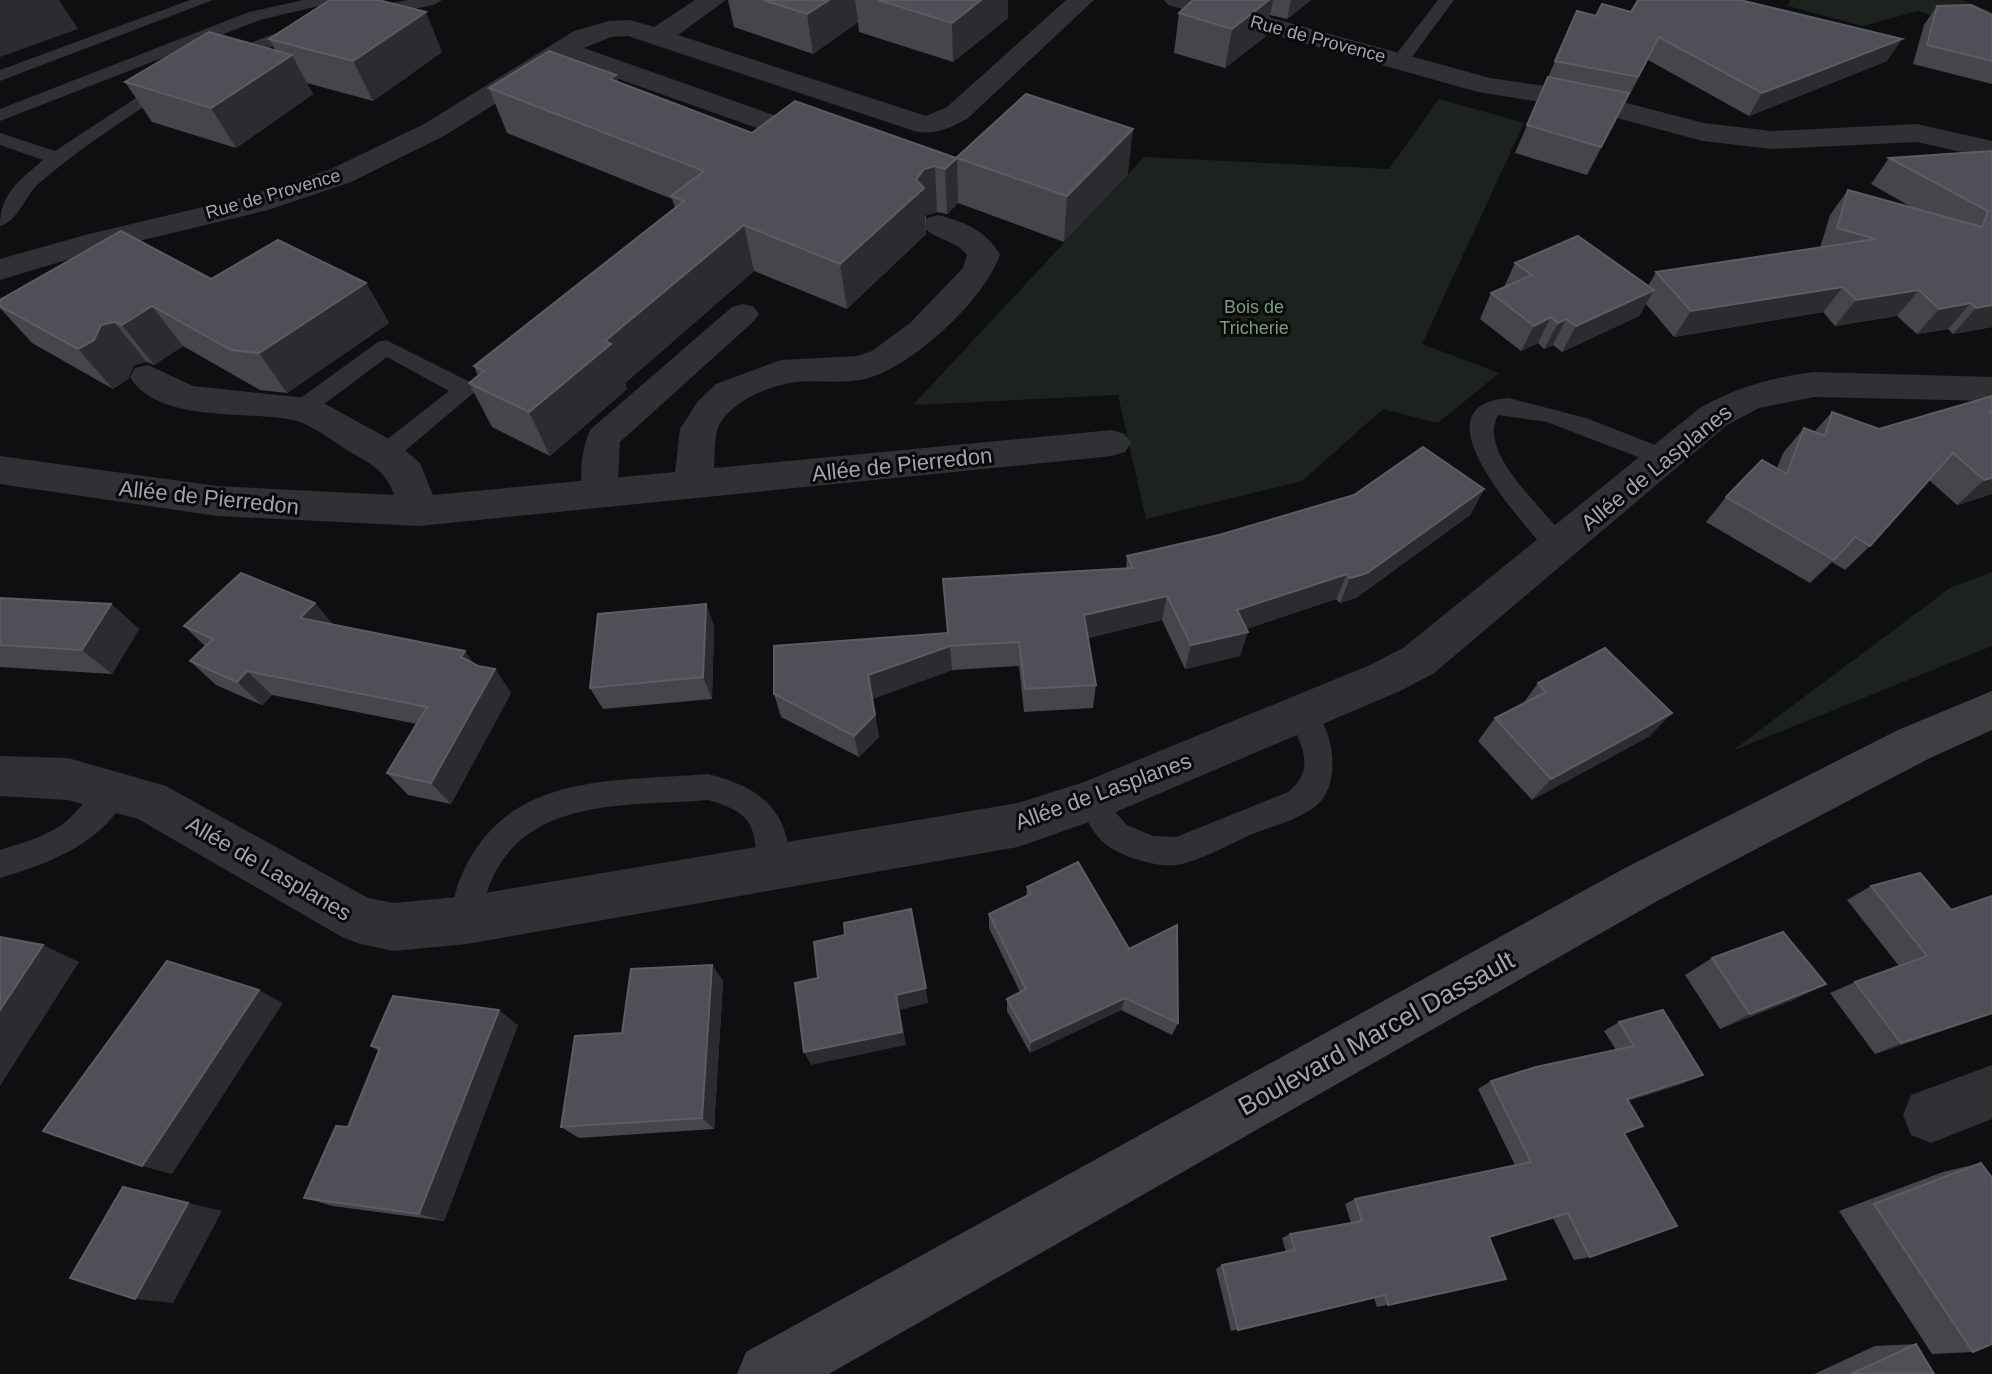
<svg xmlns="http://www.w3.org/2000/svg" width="1992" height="1374" font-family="Helvetica,sans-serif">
  <rect width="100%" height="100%" fill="#0f0f11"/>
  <g fill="#1c231e">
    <polygon points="1790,0 1962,0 1992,12 1992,33 1918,11 1863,26 1788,6"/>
    <polygon points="1439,99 1524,123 1422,344 1499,373 1438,423 1383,409 1302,481 1146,519 1118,395 913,405 1144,157 1389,169"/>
    <polygon points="1992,572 1992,646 1732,751 1950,588"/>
  </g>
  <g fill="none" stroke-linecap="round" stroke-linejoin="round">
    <g fill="#313035" fill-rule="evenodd">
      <polygon points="190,0 213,0 0,81 0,70"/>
      <polygon points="303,0 333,0 331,3 260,20 0,121 0,109 249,12"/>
      <polygon points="408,0 442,0 434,5 365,18 357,13 359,9"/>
      <polygon points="1438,0 1454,0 1406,65 1394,65 1391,61"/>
      <polygon points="305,22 313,27 311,31 231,63 225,64 216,59 219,55"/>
      <path d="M168 77 174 78 177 82 174 86C128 118 79 148 37 185 25 197 17 222 0 226 0 193 20 180 43 160L0 145V133L55 151Z"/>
      <polygon points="386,340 474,384 477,390 394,460 385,463 376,460 373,454 376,448 449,391 387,357 311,414 295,414 291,408 295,402 378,342"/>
      <path d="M1509 398 1586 418 1673 452 1676 458 1673 464 1664 467 1547 422 1498 415C1476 456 1551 512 1570 546L1566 553 1557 556 1548 553C1524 522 1411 405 1509 398Z"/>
      <path d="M1300 701C1332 712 1343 776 1321 801 1306 818 1275 825 1255 833 1233 842 1199 862 1176 865 1157 868 1115 855 1102 841 1091 830 1084 815 1077 800L1081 791 1092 787 1103 791 1115 812 1127 825 1153 836 1176 837 1288 792C1319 768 1299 740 1286 713L1290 704Z"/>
      <path d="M708 774C748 784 779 800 788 843 790 857 792 868 786 880L775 884 764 880C746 839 770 817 708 800 630 807 527 795 490 883 484 898 485 915 478 931L467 935 456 931C448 913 455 890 463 872 509 771 615 782 708 774Z"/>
      <path d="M115 777 126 781 130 790C106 842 51 863 0 878V850C25 842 49 836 69 819 84 805 96 784 115 777Z"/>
    </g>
    <path fill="#313035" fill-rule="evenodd" d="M743 304 754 307 759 314 754 321 620 442 617 494 611 503 599 507 587 503C577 486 581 446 591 429L732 307Z"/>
    <g fill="#313035" fill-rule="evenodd">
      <path d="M695 0H726L678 35 926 116 947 107 1066 0H1094L967 119C950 128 933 136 914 131L628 36 611 37 584 48 833 136 838 142 833 148 823 151 813 148 565 60 444 136 351 182 268 210 93 252 0 280V259L85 235 245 197 329 170 424 124 574 31 609 21 630 20 654 27Z"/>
      <polygon points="1164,0 1206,0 1490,78 1584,92 1704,123 1772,131 1917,124 1992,141 1992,159 1917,142 1772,149 1703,141 1583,109 1478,92 1168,5"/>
      <path d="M938 215C965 222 985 230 1000 254 986 299 911 368 865 379 839 385 811 378 785 384 762 389 724 406 717 431 714 443 715 456 714 468L1112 430 1125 434 1131 443 1125 452 1112 456 419 526 217 516 0 484V456L217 486 394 495C387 473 372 464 352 453 335 443 312 424 293 420 246 410 158 424 130 377L135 368 148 365 193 386 316 399 398 444 420 463 433 495 675 472 680 429 698 401 716 384 781 360 857 356 872 351 910 323 963 268 967 255C955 239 933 240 922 225L927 218Z"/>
      <path d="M1814 372 1992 377V401L1814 397 1759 408 1727 425 1433 674 1400 691 1109 815 1018 847 467 944 394 951 360 944 342 937 138 819 68 800 0 796V756L68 758 166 786 368 898 394 903 467 896 1018 803 1084 782 1370 665 1403 648 1701 407C1738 387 1773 377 1814 372Z"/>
      <polygon points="1992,1065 1992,1119 1931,1143 1911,1135 1903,1115 1911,1095"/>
    </g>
    <polygon fill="#3e3f45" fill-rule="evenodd" points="1992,691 1992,730 1930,758 1659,900 829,1374 737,1374 746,1352 1625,868 1898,730"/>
  </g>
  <g fill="#46454c">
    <polygon points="728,0 1008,0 1008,18 953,62 859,32 858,22 813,54 734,27"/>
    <polygon points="1193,0 1311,0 1287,19 1270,15 1266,36 1225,68 1174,53 1179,13"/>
    <polygon points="1937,6 1992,15 1992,84 1913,64 1924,25"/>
    <polygon points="1577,11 1596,16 1631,12 1887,61 1749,116 1648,60 1587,175 1515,153"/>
    <polygon points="269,39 442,52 373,101 307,83 313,94 236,148 152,122 125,82 275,50"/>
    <polygon points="616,75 619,83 752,133 956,158 1128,174 1064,242 958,203 947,214 937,212 926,215 926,234 847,309 754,271 625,383 627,389 550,456 492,427 469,383 478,376 474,366 675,208 672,199 507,133 489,88"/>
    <polygon points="1992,151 1992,327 1953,334 1948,329 1917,334 1897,316 1835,326 1823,312 1674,337 1646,304 1639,316 1562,352 1553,345 1544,349 1538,343 1521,351 1480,319 1491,293 1504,287 1515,263 1648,286 1656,272 1820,248 1830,215 1848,190 1913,208 1871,184 1889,158"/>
    <polygon points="211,279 366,283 389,323 287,393 260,390 183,346 154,365 147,362 134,365 128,379 113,389 32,343 0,308 0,300"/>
    <polygon points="1832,412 1879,429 1989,413 1992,494 1957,505 1929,480 1870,546 1845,570 1832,562 1810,583 1706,522 1726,497 1777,468 1783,453 1804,428 1814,432"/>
    <polygon points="1484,489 1470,515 1356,598 1340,603 1336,599 1246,629 1240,656 1185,669 1162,620 1088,638 1096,685 1093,708 1024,712 1019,666 952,670 872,699 879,737 859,757 781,717 774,694 1126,568 1127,556"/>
    <polygon points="0,598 111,604 139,629 112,674 0,667"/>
    <polygon points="315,603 333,625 474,664 478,666 495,669 511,693 451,804 408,795 387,773 417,724 272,695 262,705 216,685 190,661 205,646 184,626"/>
    <polygon points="706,604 714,627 712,699 603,709 590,688"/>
    <polygon points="1538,683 1650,736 1532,800 1478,741 1495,718 1522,705"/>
    <polygon points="1871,886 1951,910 1992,896 1992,1014 1875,1054 1830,993 1855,982 1899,966 1847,900"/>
    <polygon points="1027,887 1129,949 1178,1023 1172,1035 1121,1010 1030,1053 1007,1011 1007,999 1020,992 989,928 989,914 1026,896"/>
    <polygon points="1712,958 1826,984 1793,1000 1720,1029 1685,975"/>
    <polygon points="712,965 723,981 714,1129 579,1138 561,1127 622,1033"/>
    <polygon points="1619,1022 1685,1083 1628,1101 1624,1134 1590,1257 1574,1260 1553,1218 1489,1237 1506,1279 1377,1307 1374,1298 1231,1331 1216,1269 1222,1265 1286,1252 1282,1238 1290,1234 1351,1223 1345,1204 1355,1199 1515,1165 1478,1089 1491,1081 1616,1050 1604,1031"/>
    <polygon points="518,1025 444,1221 333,1206 304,1198 348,1127 379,1051 371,1046"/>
    <polygon points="1981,1163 1973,1352 1932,1354 1839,1211 1943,1172"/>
    <polygon points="1916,1344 1934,1374 1814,1374 1875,1346"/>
  </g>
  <g fill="#2c2b30">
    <polygon points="0,0 59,0 78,29 0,57"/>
    <polygon points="829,0 855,0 858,22 813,54 807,14"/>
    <polygon points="981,0 1008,0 1008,18 953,62 952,23"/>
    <polygon points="1269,0 1273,0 1266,36 1225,68 1232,29"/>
    <polygon points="1291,0 1311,0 1287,19"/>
    <polygon points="426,12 442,52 373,101 353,61"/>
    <polygon points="1902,39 1887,61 1749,116 1762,93"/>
    <polygon points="292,55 313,94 236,148 211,108"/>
    <polygon points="616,75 630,120 610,79"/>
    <polygon points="1629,93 1616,121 1587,175 1601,147"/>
    <polygon points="1133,129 1128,174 1064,242 1067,196"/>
    <polygon points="957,158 958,203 947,214 945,169"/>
    <polygon points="935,166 937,212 925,216 926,234 847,309 840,264 916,180 924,169"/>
    <polygon points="744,225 754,271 625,383 627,389 550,456 529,412 605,341"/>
    <polygon points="366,283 389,323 287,393 259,353"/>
    <polygon points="1843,287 1823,312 1674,337 1691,311"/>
    <polygon points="1654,290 1639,316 1562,352 1576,326"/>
    <polygon points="1919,290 1897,316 1835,326 1856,300"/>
    <polygon points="1971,303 1948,329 1917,334 1939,309"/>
    <polygon points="1992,305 1992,327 1953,334 1976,308"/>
    <polygon points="152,306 183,346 154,365 122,325"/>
    <polygon points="1551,317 1538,343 1521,351 1534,326"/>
    <polygon points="1566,319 1553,345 1544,349 1558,323"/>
    <polygon points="114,322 147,362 134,365 128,379 113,389 78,349 101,325"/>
    <polygon points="1992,478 1992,494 1957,505 1984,480"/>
    <polygon points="1484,489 1470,515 1356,598 1340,603 1350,578"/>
    <polygon points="1347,574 1336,599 1229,635 1237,610"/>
    <polygon points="1167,596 1162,620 1081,640 1084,615"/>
    <polygon points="315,603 336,628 300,618"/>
    <polygon points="111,604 139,629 112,674 82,650"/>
    <polygon points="706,604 714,627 712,699 703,677"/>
    <polygon points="1248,632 1240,656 1185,669 1191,645"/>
    <polygon points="950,646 952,670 872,699 868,675"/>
    <polygon points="465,651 482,675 461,657"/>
    <polygon points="495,669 511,693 451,804 431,783"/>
    <polygon points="247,671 272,695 262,705 237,682"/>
    <polygon points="1672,713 1650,736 1532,800 1551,779"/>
    <polygon points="875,715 879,737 859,757 854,736"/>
    <polygon points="43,945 79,962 0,1086 0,1010"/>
    <polygon points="712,965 723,981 714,1129 702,1118"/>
    <polygon points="1826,984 1793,1000 1720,1029 1750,1014"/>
    <polygon points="926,988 928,1003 900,1010 906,1045 811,1065 804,1052 896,995"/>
    <polygon points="259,990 283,1003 172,1174 142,1166"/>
    <polygon points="1125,998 1121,1010 1030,1053 1031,1042"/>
    <polygon points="499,1010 518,1025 444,1221 419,1214"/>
    <polygon points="1992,1013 1992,1014 1875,1054 1901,1043"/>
    <polygon points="1703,1075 1685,1083 1611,1106 1627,1099"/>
    <polygon points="123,1187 222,1211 173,1303 135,1299"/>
  </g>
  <g fill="#504f57" stroke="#5c5c65" stroke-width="2">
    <polygon points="330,0 378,0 426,12 353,61 269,39"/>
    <polygon points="763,0 829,0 807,14"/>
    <polygon points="878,0 981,0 952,23"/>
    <polygon points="1193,0 1269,0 1232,29 1179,13"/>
    <polygon points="1638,0 1740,0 1902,39 1762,93 1659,37 1638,77 1555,61 1577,11 1596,16 1602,4 1631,12"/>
    <polygon points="1971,5 1992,15 1992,61 1927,45 1937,6"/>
    <polygon points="209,32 292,55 211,108 125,82"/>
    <polygon points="549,51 616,75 610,79 752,133 795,101 956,158 1026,94 1133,129 1067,196 957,158 945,169 935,166 924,169 916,180 924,188 840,264 744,225 605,341 611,344 529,412 469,383 484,371 474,366 684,201 671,196 704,171 489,88"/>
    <polygon points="1548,77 1629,93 1601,147 1527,125"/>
    <polygon points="1992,151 1992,305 1976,308 1971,303 1939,309 1919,290 1856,300 1843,287 1691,311 1656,272 1876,239 1837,228 1848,190 1982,227 1988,211 1889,158"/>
    <polygon points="121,231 211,279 278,240 366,283 259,353 231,350 152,306 122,325 114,322 101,325 94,340 78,349 0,306 0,300"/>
    <polygon points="1578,236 1654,290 1576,326 1566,319 1558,323 1551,317 1534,326 1491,293 1532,275 1515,263"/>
    <polygon points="1992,396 1992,409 1989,413 1992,412 1992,478 1984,480 1953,453 1870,546 1855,537 1834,560 1726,497 1762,460 1787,474 1804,428 1825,436 1832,412 1879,429"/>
    <polygon points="1423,447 1484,489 1367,573 1350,578 1347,574 1237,610 1248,632 1191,645 1167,596 1084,615 1096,685 1025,689 1019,642 950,646 868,675 875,715 854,736 774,694 774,646 948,633 943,579 1133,568 1127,556 1219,535 1354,495"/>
    <polygon points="241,573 315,603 300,618 465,651 461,657 478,666 495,669 431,783 387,773 427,707 247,671 237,682 190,661 213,639 184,626"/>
    <polygon points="0,598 111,604 82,650 0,645"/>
    <polygon points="706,604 703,677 590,688 598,614"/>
    <polygon points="1605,648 1672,713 1551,779 1495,718 1546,692 1538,683"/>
    <polygon points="1078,862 1129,949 1177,925 1178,1023 1125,998 1031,1042 1007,999 1026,989 989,914 1031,894 1027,887"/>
    <polygon points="1920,873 1951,910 1992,896 1992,1013 1901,1043 1855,982 1927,956 1871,886"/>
    <polygon points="911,909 926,988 896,995 902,1032 804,1052 795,983 818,978 814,942 845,935 844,923"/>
    <polygon points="1783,932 1826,984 1750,1014 1712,958"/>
    <polygon points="0,937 43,945 0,1010"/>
    <polygon points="167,961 259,990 142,1166 43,1131"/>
    <polygon points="712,965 702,1118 561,1127 575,1036 622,1033 631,969"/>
    <polygon points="393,996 499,1010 419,1214 304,1198 336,1126 348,1127 380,1048 371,1046"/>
    <polygon points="1663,1010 1703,1075 1627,1099 1643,1126 1624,1133 1677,1226 1590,1257 1568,1213 1489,1237 1506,1279 1388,1305 1385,1295 1238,1330 1222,1265 1295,1250 1290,1234 1362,1221 1355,1199 1531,1162 1491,1081 1536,1067 1634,1046 1619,1022"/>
    <polygon points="1981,1163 1992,1178 1992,1344 1973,1352 1874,1204"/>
    <polygon points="123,1187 188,1203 135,1299 70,1278"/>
    <polygon points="1916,1344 1934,1374 1851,1374"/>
  </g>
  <g text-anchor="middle" stroke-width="6" stroke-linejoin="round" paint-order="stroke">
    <g font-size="18" fill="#a1a3b1" stroke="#0b0a0b">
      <text transform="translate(1318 39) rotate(15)" y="6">Rue de Provence</text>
      <text transform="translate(273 194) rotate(-16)" y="6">Rue de Provence</text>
    </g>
    <g font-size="18" fill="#789c81" stroke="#0b0a0b">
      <text x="1254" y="313">Bois de<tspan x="1254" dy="21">Tricherie</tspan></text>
    </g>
    <g font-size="22" fill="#a1a3b1" stroke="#0b0a0b">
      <text transform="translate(902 464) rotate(-6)" y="8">Allée de Pierredon</text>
      <text transform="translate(1656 467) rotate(-39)" y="8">Allée de Lasplanes</text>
      <text transform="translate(209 497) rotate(6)" y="8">Allée de Pierredon</text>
      <text transform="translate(1103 791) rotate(-20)" y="8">Allée de Lasplanes</text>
      <text transform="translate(269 868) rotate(30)" y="8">Allée de Lasplanes</text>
    </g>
    <g font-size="26" fill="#a1a3b1" stroke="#0b0a0b">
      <text transform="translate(1376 1033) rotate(-29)" y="9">Boulevard Marcel Dassault</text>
    </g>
  </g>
</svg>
